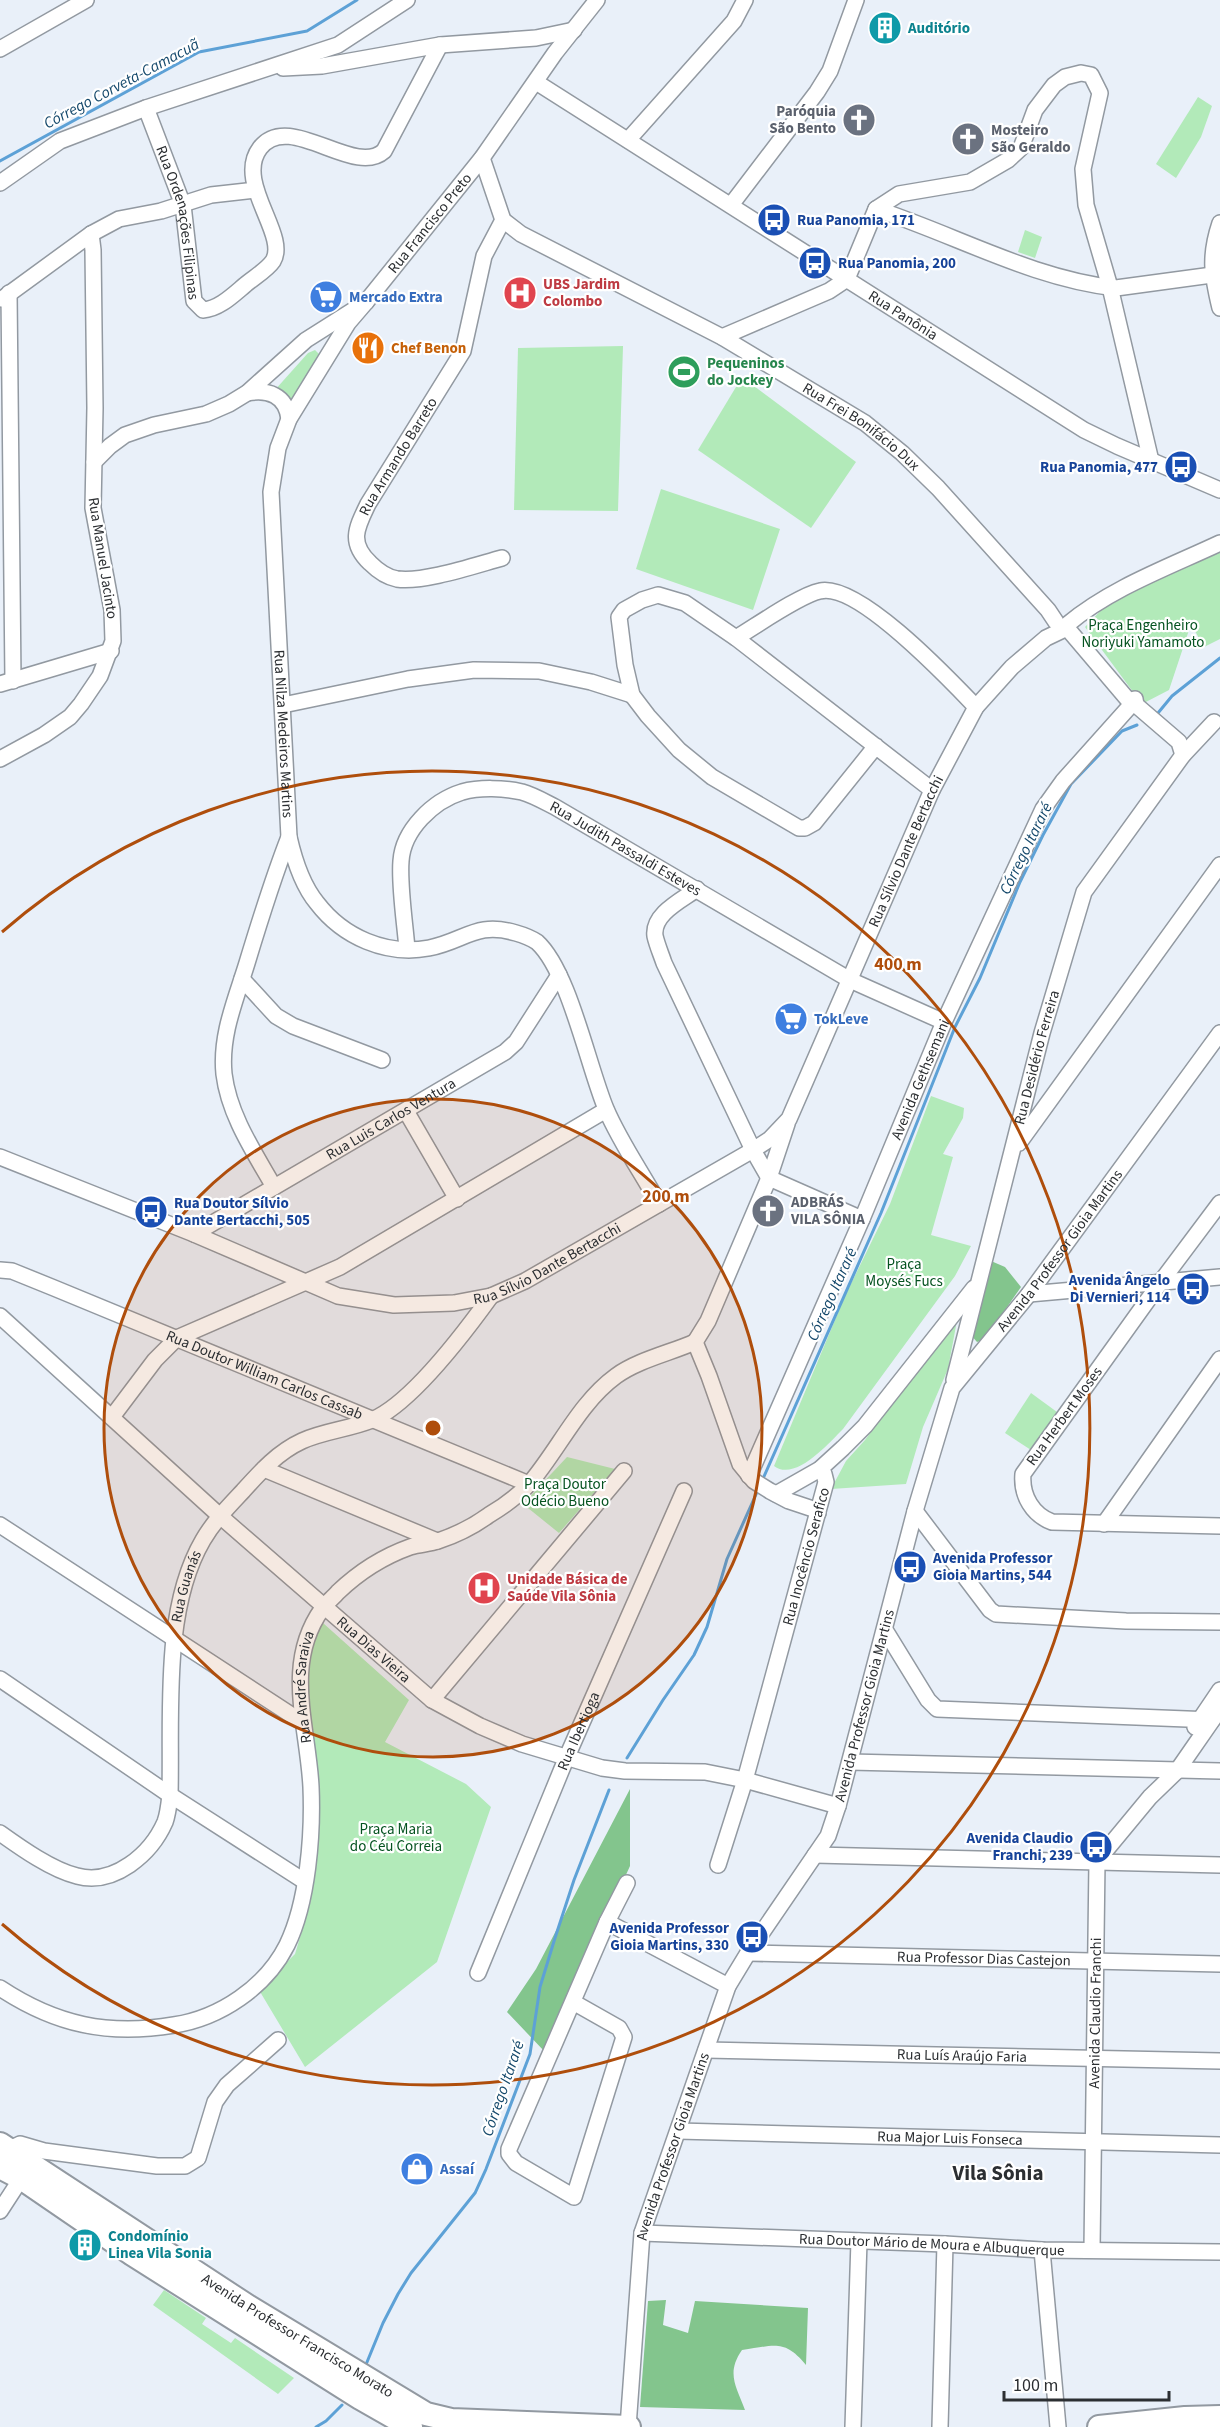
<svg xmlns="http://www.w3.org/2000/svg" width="1220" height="2427" font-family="'Source Sans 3',sans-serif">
  <rect width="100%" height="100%" fill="#e9f0f9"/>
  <g fill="#b2eab9">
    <polygon points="1198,97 1212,106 1201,137 1176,178 1156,164"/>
    <polygon points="1025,230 1042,237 1035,258 1018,252"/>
    <polygon points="623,346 618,511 514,510 518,348"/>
    <polygon points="315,350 321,356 290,408 274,391 308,353"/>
    <polygon points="742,377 856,462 811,528 698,450"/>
    <polygon points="661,489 780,529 753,610 636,569"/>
    <polygon points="1220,548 1220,639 1204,647 1191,624 1169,690 1142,704 1085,627 1108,603"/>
    <path d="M931 1096 964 1108 963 1118 943 1154 953 1157 931 1235 971 1246 955 1276 843 1429C828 1444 795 1482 774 1466L845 1296 890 1204Z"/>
    <polygon points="958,1315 948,1369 923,1427 906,1484 831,1489 846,1461 865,1440"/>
    <polygon points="1031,1393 1057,1412 1031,1450 1005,1433"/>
    <polygon points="567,1457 615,1469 559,1533 523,1504"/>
    <polygon points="323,1623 409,1700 385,1742 466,1784 491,1807 437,1962 305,2067 259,1990 295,1954 310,1904 315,1845 306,1657"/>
    <polygon points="164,2290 206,2318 202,2324 231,2343 235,2338 294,2378 278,2394 153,2305"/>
  </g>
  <g fill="#83c58d">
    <polygon points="991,1261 1005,1267 1021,1287 985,1339 977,1342 970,1334 975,1328"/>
    <polygon points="630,1789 630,1866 545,2052 507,2012 536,1969"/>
    <path d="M666 2300 663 2325 688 2333 695 2301 808 2308 806 2365C784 2338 774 2346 742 2350 726 2373 736 2386 745 2410L640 2407 648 2301Z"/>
  </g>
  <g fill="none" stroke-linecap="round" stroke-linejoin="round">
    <g stroke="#5da1d6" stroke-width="3">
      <polyline points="0,161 199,52 307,31 357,0"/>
      <polyline points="1158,713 1172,696 1220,658"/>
      <polyline points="762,1481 881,1213 955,1027 980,978 1020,882 1043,835 1071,784 1122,731 1137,725"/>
      <polyline points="627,1758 663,1700 694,1655 707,1627 727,1559 758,1490"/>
      <polyline points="365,2367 383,2323 398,2294 411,2273 475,2193 486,2169 530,2054 540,1987 555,1938 574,1880 609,1790"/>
      <polyline points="316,2427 326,2421 342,2405"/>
    </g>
    <defs>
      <g id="minor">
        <polyline points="0,49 86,0"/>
        <polyline points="283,68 322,66 440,45 536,38 574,30"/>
        <path id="s1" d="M536 82 1084 430 1117 446 1220 490"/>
        <path id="s2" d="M146 108 183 205 194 301 203 310C219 309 233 295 245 285 253 278 267 270 273 261 289 235 234 182 260 148 289 110 354 178 384 151L440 45"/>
        <polyline points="628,140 734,21 745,0"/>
        <path id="s3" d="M482 158 503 220 521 234 722 337 865 423 902 453 938 488 1048 610 1056 622"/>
        <polyline points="0,183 60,141 146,108 338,45 407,0"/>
        <polyline points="731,205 817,92 830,71 856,0"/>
        <polyline points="876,209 899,194 970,182 1008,160 1021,148 1035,110 1054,85 1065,77 1081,73 1091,75 1100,93 1083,169 1086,205 1110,287 1151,461"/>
        <path d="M1220 223C1209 256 1212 275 1220 308"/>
        <polyline points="9,293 13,681"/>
        <polyline points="2,299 91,234 119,219 161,211 211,195 256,190"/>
        <path id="s4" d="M366 302 348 323 289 419 278 448 271 492 289 837C294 859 302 885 317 903 343 937 386 956 429 948 465 941 476 921 516 933 523 935 531 938 537 942 569 971 588 1066 606 1109 620 1142 642 1173 659 1204"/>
        <path d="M722 337 829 291 847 279 876 209C956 235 1033 279 1116 288L1220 274"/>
        <path d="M247 393C268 389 286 395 289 419"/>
        <path id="s5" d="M94 462 110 446 125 435 154 425 206 414 229 404 247 393 306 340 366 302 482 158 555 53 597 0"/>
        <path id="s6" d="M502 558C476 565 423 583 397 579 386 577 377 570 370 563 348 542 357 527 368 504L463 351 484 256 503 220"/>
        <path d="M1068 624C1111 588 1169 567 1220 543"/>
        <polyline points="1067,628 1129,701"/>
        <path d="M736 638C756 626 800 595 820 591 858 582 950 680 976 707"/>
        <polyline points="0,684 111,651"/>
        <polyline points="283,705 408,679 474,670 539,671 591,682 632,695"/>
        <polyline points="1136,705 1179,742 1183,755"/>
        <polyline points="876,746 814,823 805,828 799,828 712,777 679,750 648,716 632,695 625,665 619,617 624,610 642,600 658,595 685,603 736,638 932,790"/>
        <polyline points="0,759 44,735 70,717 81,704 100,676 113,641 112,610 93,508 95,408 93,250 91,234"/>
        <path d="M697 889C682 900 652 914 655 936 657 945 661 954 664 963L753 1150 769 1178"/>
        <path id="s7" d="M407 949C405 923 399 886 401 861 403 830 433 801 462 792 480 787 504 788 522 792 533 795 545 802 555 807L850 980 944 1022"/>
        <polyline points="242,979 276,1016 293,1026 382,1060"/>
        <polyline points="406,1111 457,1199"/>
        <polyline points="1019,1143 1220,865"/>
        <path id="s8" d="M0 1157 194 1234 338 1296 394 1305 454 1303 491 1296 525 1281 753 1150 770 1139 789 1119 932 790 976 707 1012 667 1046 638 1067 628"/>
        <polyline points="769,1178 862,1219"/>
        <path d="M274 1187C254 1152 229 1115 224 1074 220 1035 236 999 247 963 260 920 273 878 289 837"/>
        <path d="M1220 1203 1160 1283 1023 1474C1021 1496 1033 1515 1052 1522L1220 1526"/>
        <path id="s9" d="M194 1234 505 1052 516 1042 559 975"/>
        <path id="s10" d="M0 1270 12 1271 54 1288 529 1484"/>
        <polyline points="1029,1294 1220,1277"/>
        <path id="s11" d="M0 1316 220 1516 432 1700 480 1726 522 1744 602 1768 625 1771 705 1772 745 1780 838 1806"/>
        <polyline points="695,1342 708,1321 769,1178 787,1124"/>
        <polyline points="695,1342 709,1376 740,1464 754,1481 770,1491 789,1501 813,1509 818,1513"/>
        <path id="s12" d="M954 1380 1042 1033 1084 892 1183 755 1214 722"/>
        <polyline points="112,1417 155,1360 177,1338 340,1267 606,1110"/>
        <polyline points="264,1469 437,1541"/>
        <path id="s13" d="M749 1476 862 1219 944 1022 1043 809 1063 781 1131 705V700L1135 699 1136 705H1131"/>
        <polyline points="776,1494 820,1469 843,1448 865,1426 974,1288"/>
        <polyline points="915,1511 990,1610 996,1614 1126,1621 1220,1622"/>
        <polyline points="1104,1524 1220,1359"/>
        <polyline points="0,1525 302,1722"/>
        <polyline points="885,1630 928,1700 937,1709 1212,1720"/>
        <polyline points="0,1679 170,1795 304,1881"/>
        <polyline points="432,1700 624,1471"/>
        <polyline points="1195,1727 1220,1690"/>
        <polyline points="850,1762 1220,1771"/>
        <path id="s14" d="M0 1833C21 1848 52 1870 77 1876 114 1886 151 1854 165 1822 168 1814 169 1804 170 1795 172 1715 162 1610 203 1540 214 1521 229 1506 243 1491 261 1471 278 1452 302 1441 324 1431 350 1429 372 1420 412 1403 465 1332 491 1296"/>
        <polyline points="815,1855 1220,1865"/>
        <path id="s15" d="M718 1865 745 1780 826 1482 824 1474 820 1469"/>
        <polyline points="607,1922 728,1986"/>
        <path id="s16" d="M748 1953 1220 1964"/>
        <path id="s17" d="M478 1973 566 1759 684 1491"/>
        <path id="s18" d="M0 1988C56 2025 108 2036 174 2025 220 2018 266 1987 287 1945 308 1902 313 1834 311 1787 308 1726 283 1664 322 1609 326 1603 333 1598 338 1592 359 1572 382 1557 410 1547 419 1544 429 1544 438 1541 456 1535 474 1526 489 1515 504 1506 518 1496 530 1483 559 1449 579 1403 616 1376 638 1360 670 1353 695 1342"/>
        <polyline points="573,2002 619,2028 624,2037 574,2197 516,2163 509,2154 509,2149 607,1922 627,1883"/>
        <path id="s19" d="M706 2050 1220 2061"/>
        <path id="s20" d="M678 2131 1220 2145"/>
        <polyline points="8,2150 20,2144 44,2151 157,2166 185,2166 198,2158 215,2102 227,2085 278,2040"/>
        <polyline points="0,2211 26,2171"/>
        <path id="s21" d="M642 2233 945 2244 1042 2250 1220 2252"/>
        <path id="s22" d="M1092 2249 1097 1861 1150 1797 1177 1771 1220 1709"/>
        <polyline points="1042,2250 1058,2427"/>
        <path id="s23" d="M628 2427 642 2233 728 1986 748 1953 828 1836 838 1806 915 1511 952 1388 1029 1294 1220 1033"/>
        <polyline points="853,2427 859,2241"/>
        <polyline points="940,2427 945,2244"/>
      </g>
      <g id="highway">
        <path id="s24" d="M0 2144 249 2307 426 2414 451 2420 629 2427"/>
        <polyline points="0,2167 21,2178 132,2254 360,2398 411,2427"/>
        <polyline points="1099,2427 1185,2418 1220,2417"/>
      </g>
    </defs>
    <use href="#minor" stroke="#9299a1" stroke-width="18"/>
    <use href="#highway" stroke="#9299a1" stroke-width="26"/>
    <use href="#minor" stroke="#fff" stroke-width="15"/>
    <use href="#highway" stroke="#fff" stroke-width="22"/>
  </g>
  <circle cx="433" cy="1428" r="329" fill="#af4e0c" fill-opacity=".12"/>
  <g fill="none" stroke="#af4e0c" stroke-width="3">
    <circle cx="433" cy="1428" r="329"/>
    <path d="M2 932A657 657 0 1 1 2 1924"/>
  </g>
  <defs>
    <symbol id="building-disc" viewBox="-11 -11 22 22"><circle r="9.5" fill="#0f9aa8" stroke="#fff"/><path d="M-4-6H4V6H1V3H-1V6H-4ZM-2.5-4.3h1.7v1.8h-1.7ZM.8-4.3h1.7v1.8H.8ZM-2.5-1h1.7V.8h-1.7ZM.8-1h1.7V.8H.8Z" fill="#fff"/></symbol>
    <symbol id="church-disc" viewBox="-11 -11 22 22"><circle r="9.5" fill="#6b7280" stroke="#fff"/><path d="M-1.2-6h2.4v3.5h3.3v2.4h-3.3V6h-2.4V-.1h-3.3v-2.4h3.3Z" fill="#fff"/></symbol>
    <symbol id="bus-disc" viewBox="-11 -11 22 22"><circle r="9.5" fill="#1a4fb4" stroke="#fff"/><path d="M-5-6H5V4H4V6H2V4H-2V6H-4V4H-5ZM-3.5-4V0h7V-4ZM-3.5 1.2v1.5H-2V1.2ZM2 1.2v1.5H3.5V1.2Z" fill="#fff"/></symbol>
    <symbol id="hospital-disc" viewBox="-11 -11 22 22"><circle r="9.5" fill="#e0444e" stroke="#fff"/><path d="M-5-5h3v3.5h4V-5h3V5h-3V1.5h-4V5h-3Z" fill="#fff"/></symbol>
    <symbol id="supermarket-disc" viewBox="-11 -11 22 22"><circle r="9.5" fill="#3f7fe0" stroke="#fff"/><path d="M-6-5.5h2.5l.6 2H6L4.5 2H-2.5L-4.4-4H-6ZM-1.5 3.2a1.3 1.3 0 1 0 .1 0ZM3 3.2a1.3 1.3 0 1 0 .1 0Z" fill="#fff"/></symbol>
    <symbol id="restaurant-disc" viewBox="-11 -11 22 22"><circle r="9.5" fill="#e8710a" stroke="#fff"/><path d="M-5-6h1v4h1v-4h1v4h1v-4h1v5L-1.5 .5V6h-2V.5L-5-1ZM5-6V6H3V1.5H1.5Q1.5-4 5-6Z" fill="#fff"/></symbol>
    <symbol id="stadium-disc" viewBox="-11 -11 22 22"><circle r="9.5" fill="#2e9e5b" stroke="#fff"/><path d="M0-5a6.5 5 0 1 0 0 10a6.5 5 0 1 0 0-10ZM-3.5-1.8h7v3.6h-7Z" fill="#fff"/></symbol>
    <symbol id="shop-disc" viewBox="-11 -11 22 22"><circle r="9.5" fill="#3f7fe0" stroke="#fff"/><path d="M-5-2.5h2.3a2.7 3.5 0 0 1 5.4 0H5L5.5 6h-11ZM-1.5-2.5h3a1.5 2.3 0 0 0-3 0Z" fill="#fff"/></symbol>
  </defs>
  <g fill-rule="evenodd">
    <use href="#building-disc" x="866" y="9" width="38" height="38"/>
    <use href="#church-disc" x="840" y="101" width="38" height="38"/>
    <use href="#church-disc" x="949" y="120" width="38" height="38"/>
    <use href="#bus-disc" x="755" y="201" width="38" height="38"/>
    <use href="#bus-disc" x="796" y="244" width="38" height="38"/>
    <use href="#hospital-disc" x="501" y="274" width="38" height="38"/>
    <use href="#supermarket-disc" x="307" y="278" width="38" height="38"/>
    <use href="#restaurant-disc" x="349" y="329" width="38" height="38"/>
    <use href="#stadium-disc" x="665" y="353" width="38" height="38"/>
    <use href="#bus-disc" x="1162" y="448" width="38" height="38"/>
    <use href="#supermarket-disc" x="772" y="1000" width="38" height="38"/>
    <use href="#church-disc" x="749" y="1192" width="38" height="38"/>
    <use href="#bus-disc" x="132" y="1193" width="38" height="38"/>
    <use href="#bus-disc" x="1174" y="1270" width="38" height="38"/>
    <use href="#bus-disc" x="891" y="1548" width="38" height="38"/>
    <use href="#hospital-disc" x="465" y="1569" width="38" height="38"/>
    <use href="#bus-disc" x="1077" y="1828" width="38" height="38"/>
    <use href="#bus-disc" x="733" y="1918" width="38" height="38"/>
    <use href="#shop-disc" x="398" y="2150" width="38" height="38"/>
    <use href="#building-disc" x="66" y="2226" width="38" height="38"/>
  </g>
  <g text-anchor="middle" stroke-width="4.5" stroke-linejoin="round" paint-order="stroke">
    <g font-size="15" font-weight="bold" fill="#0d838f" stroke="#fff" text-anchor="start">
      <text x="908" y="33">Auditório</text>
      <text x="108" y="2241">Condomínio<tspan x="108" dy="17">Linea Vila Sonia</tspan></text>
    </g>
    <g font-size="15" font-weight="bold" fill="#5b616d" stroke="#fff" text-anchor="start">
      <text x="836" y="116" text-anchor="end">Paróquia<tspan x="836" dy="17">São Bento</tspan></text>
      <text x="991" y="135">Mosteiro<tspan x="991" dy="17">São Geraldo</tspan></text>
      <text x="791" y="1207">ADBRÁS<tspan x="791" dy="17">VILA SÔNIA</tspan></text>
    </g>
    <g font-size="15" font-weight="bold" fill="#164399" stroke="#fff" text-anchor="start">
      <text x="797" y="225">Rua Panomia, 171</text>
      <text x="838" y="268">Rua Panomia, 200</text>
      <text x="1158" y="472" text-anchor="end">Rua Panomia, 477</text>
      <text x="174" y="1208">Rua Doutor Sílvio<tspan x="174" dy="17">Dante Bertacchi, 505</tspan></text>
      <text x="1170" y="1285" text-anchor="end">Avenida Ângelo<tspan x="1170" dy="17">Di Vernieri, 114</tspan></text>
      <text x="933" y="1563">Avenida Professor<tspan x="933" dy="17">Gioia Martins, 544</tspan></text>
      <text x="1073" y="1843" text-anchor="end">Avenida Claudio<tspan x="1073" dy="17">Franchi, 239</tspan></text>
      <text x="729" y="1933" text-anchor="end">Avenida Professor<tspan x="729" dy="17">Gioia Martins, 330</tspan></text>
    </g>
    <g font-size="15" fill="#2c2f32" stroke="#fff">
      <text dy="5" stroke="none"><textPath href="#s2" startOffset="120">Rua Ordenações Filipinas</textPath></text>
      <text dy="5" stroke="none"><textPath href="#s5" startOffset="423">Rua Francisco Preto</textPath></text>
      <text dy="5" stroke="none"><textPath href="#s1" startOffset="435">Rua Panônia</textPath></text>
      <text dy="5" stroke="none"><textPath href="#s3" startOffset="480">Rua Frei Bonifácio Dux</textPath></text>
      <text dy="5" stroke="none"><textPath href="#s6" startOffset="261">Rua Armando Barreto</textPath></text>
      <text transform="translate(103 558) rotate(81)" y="5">Rua Manuel Jacinto</text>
      <text dy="5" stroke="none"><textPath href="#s4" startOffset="458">Rua Nilza Medeiros Martins</textPath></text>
      <text dy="5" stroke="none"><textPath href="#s7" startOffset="364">Rua Judith Passaldi Esteves</textPath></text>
      <text dy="5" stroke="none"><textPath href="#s8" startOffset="1160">Rua Sílvio Dante Bertacchi</textPath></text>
      <text dy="5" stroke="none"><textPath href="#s12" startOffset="333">Rua Desidério Ferreira</textPath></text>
      <text dy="5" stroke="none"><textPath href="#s13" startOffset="432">Avenida Gethsemani</textPath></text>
      <text dy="5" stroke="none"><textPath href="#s9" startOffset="228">Rua Luis Carlos Ventura</textPath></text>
      <text dy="5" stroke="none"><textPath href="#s23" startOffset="1276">Avenida Professor Gioia Martins</textPath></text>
      <text dy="5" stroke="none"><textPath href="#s8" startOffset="584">Rua Sílvio Dante Bertacchi</textPath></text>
      <text dy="5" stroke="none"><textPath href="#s10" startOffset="285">Rua Doutor William Carlos Cassab</textPath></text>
      <text transform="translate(1064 1416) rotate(-54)" y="5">Rua Herbert Moses</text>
      <text dy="5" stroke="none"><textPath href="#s15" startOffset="321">Rua Inocêncio Serafico</textPath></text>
      <text dy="5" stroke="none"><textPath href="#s14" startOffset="438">Rua Guanás</textPath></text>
      <text dy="5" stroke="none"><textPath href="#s11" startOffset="501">Rua Dias Vieira</textPath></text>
      <text dy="5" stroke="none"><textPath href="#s18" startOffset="588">Rua André Saraiva</textPath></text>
      <text dy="5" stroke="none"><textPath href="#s23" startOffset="772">Avenida Professor Gioia Martins</textPath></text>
      <text dy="5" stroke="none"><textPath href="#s17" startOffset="262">Rua Ibertioga</textPath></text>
      <text dy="5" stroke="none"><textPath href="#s16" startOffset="236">Rua Professor Dias Castejon</textPath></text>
      <text dy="5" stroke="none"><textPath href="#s22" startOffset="236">Avenida Claudio Franchi</textPath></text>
      <text dy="5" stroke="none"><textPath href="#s19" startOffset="256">Rua Luís Araújo Faria</textPath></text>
      <text dy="5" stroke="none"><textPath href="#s20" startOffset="272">Rua Major Luis Fonseca</textPath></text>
      <text dy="5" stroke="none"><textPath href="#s23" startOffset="286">Avenida Professor Gioia Martins</textPath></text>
      <text dy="5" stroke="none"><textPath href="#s21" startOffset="290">Rua Doutor Mário de Moura e Albuquerque</textPath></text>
      <text dy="5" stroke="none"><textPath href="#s24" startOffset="354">Avenida Professor Francisco Morato</textPath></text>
    </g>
    <g font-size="15" font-weight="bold" fill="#be3a42" stroke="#fff" text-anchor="start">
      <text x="543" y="289">UBS Jardim<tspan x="543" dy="17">Colombo</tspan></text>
      <text x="507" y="1584">Unidade Básica de<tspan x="507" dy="17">Saúde Vila Sônia</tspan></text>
    </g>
    <g font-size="15" font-weight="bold" fill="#366cbe" stroke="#fff" text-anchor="start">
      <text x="349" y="302">Mercado Extra</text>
      <text x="814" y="1024">TokLeve</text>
      <text x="440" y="2174">Assaí</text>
    </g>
    <g font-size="15" font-weight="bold" fill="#c56008" stroke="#fff" text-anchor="start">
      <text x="391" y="353">Chef Benon</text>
    </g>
    <g font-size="15" font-weight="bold" fill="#27864d" stroke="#fff" text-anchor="start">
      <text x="707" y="368">Pequeninos<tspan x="707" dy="17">do Jockey</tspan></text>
    </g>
    <g font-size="15" fill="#055320" stroke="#fff">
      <text x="1143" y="630">Praça Engenheiro<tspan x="1143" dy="17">Noriyuki Yamamoto</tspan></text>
      <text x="904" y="1269">Praça<tspan x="904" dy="17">Moysés Fucs</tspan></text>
      <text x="565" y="1489">Praça Doutor<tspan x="565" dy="17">Odécio Bueno</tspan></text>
      <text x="396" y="1834">Praça Maria<tspan x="396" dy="17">do Céu Correia</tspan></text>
    </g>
    <g font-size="16" font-style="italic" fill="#14486b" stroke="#fff">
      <text transform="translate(121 83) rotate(-28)" y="6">Córrego Corveta-Camacuã</text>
      <text transform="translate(1025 848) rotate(-64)" y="6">Córrego Itararé</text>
      <text transform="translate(831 1294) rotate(-66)" y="6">Córrego Itararé</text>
      <text transform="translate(502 2088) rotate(-71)" y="6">Córrego Itararé</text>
    </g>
    <g font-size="21" font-weight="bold" fill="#2c2f32" stroke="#fff">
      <text x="998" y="2180">Vila Sônia</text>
    </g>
  </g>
  <circle cx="433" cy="1428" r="9" fill="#af4e0c" stroke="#fff" stroke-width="3"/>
  <g font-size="18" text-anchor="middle" font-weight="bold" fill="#af4e0c" stroke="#fff" stroke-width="4.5" stroke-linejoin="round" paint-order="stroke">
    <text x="898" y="970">400 m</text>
    <text x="666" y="1202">200 m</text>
  </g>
  <path d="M1004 2391v9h165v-9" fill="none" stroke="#2c2f32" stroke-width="3"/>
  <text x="1013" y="2391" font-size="18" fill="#2c2f32" stroke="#ffffff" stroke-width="4.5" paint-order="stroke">100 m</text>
</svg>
